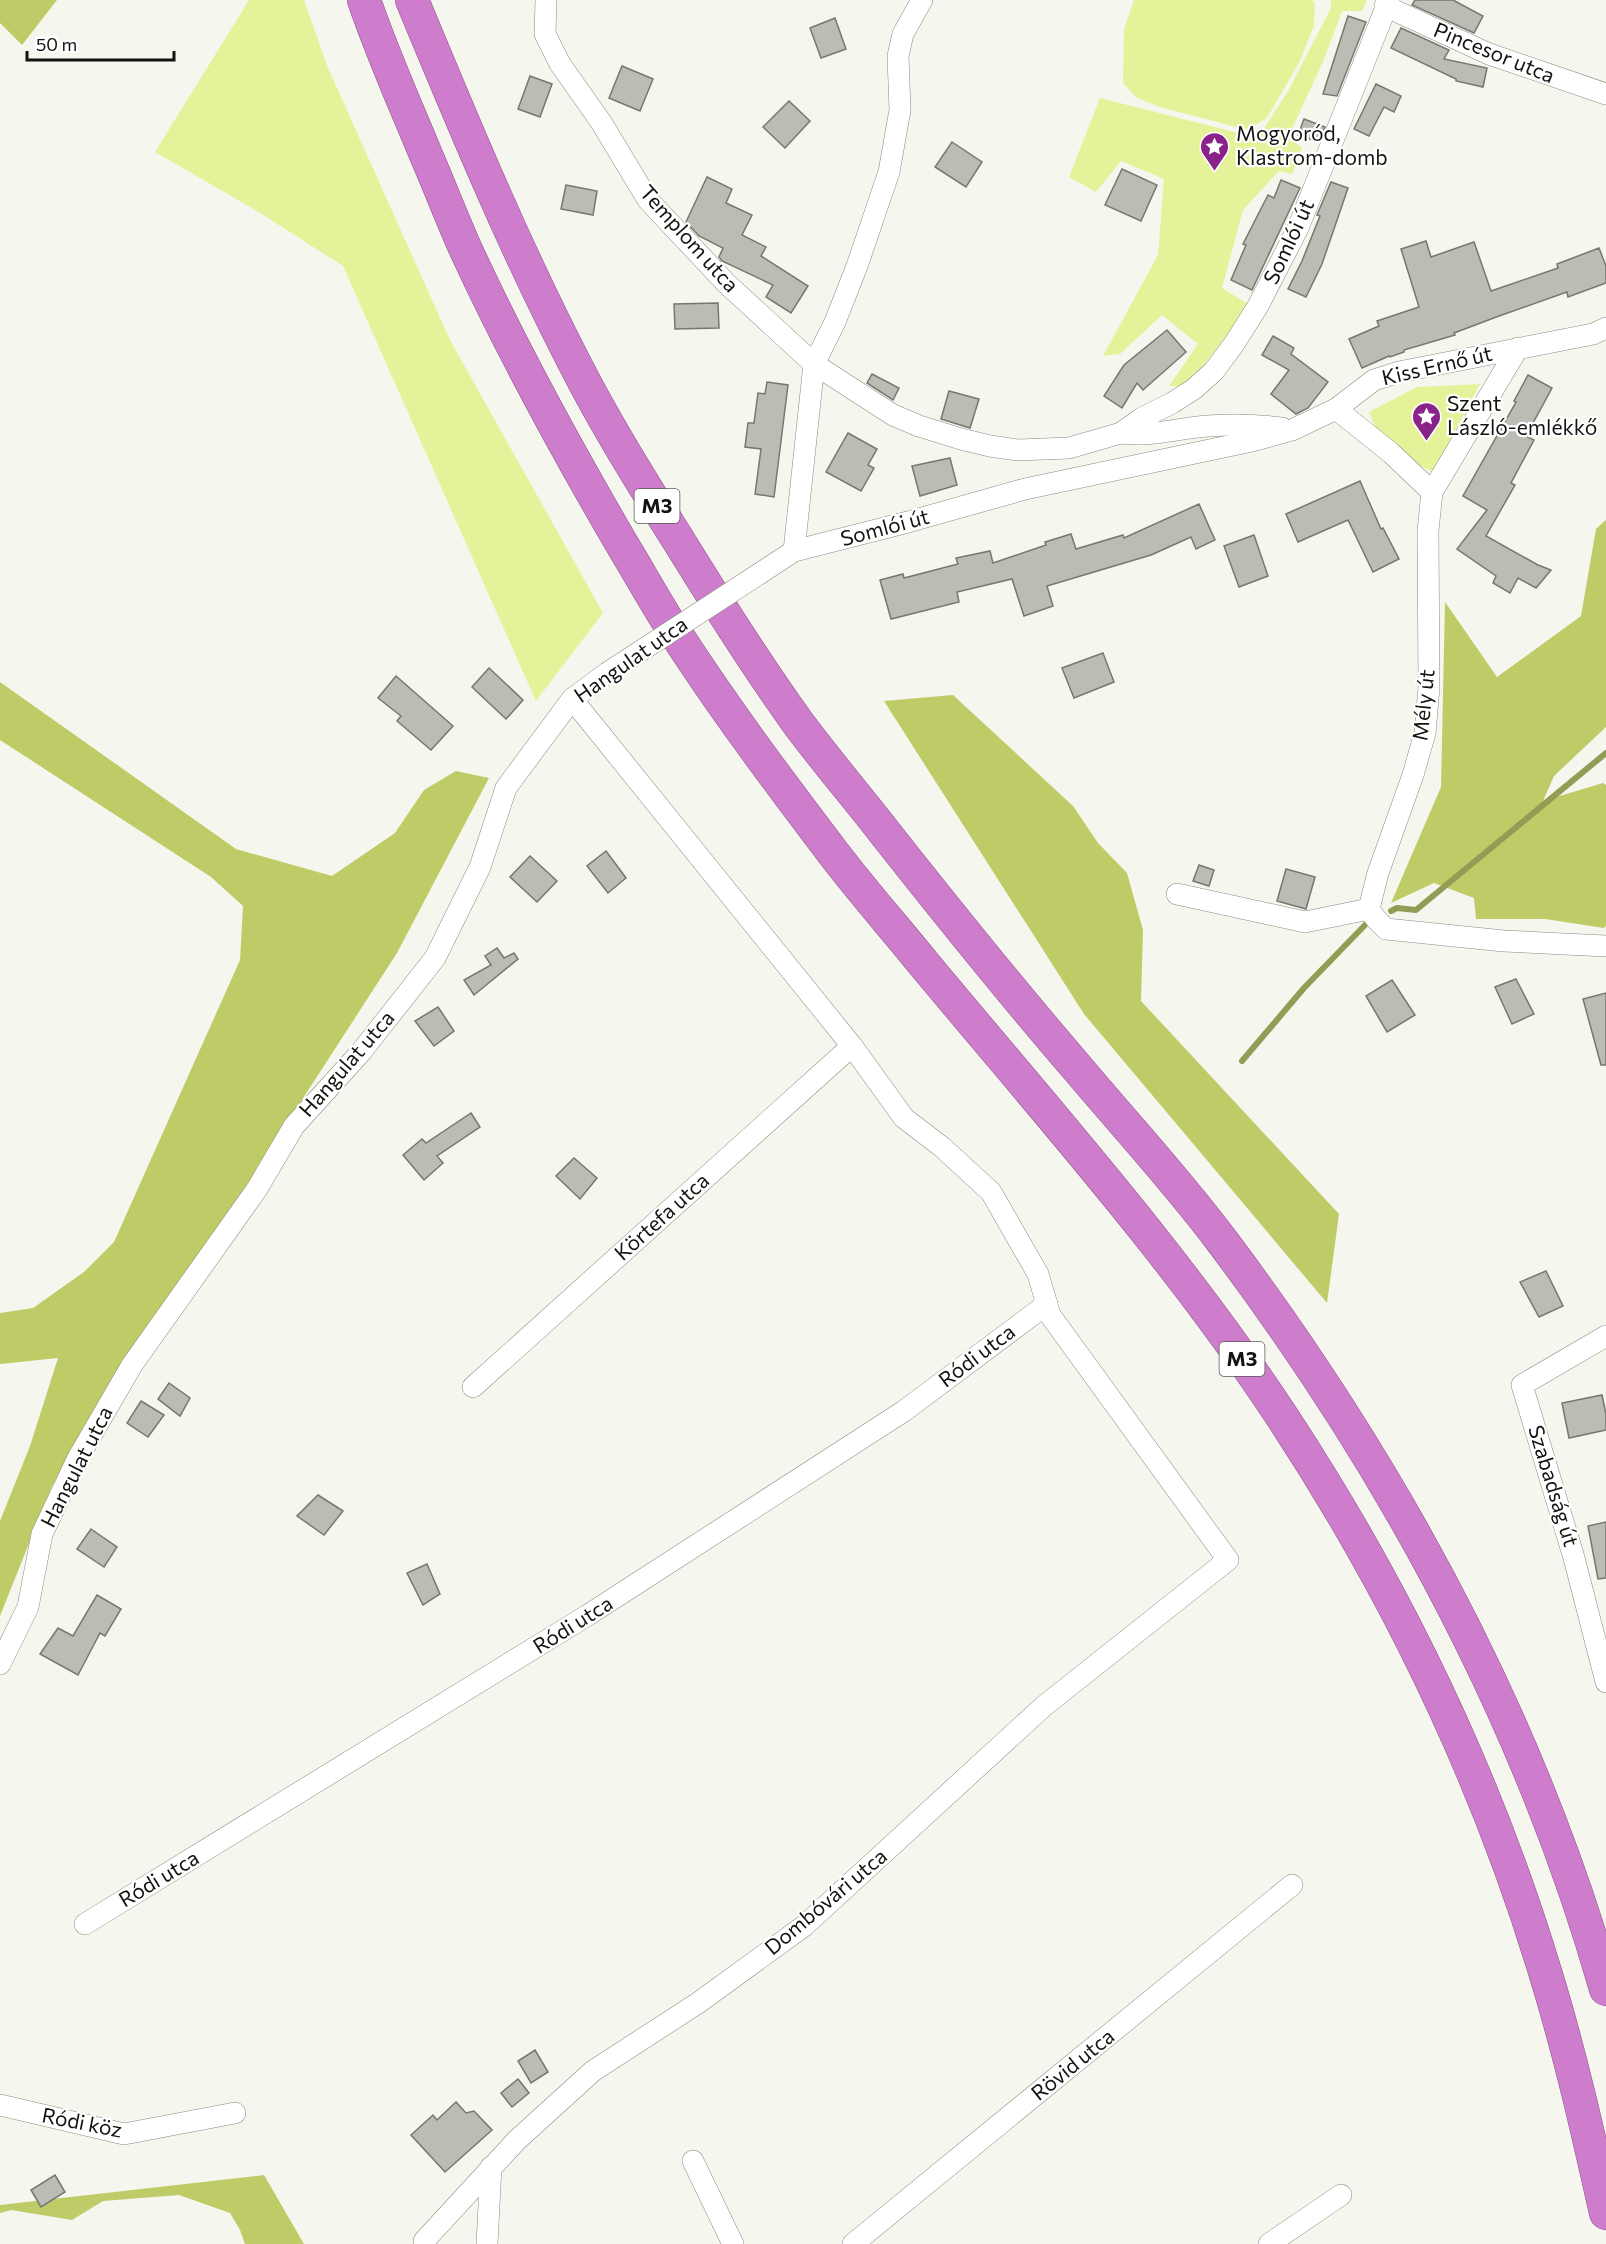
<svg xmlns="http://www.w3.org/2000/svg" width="1606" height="2244" font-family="Commissioner,sans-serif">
  <rect width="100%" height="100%" fill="#f5f7ee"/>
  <g fill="#e5f299">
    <polygon points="249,0 304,0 328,68 450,340 603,613 536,701 343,266 257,211 155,152"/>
    <polygon points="1134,0 1312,0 1315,2 1314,26 1299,63 1267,118 1247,130 1160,107 1137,98 1123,83 1124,29"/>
    <polygon points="1331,0 1367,0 1362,11 1342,11 1323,62 1288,137 1302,148 1292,174 1279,171 1243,210 1222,288 1250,305 1187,387 1169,386 1198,344 1162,315 1120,354 1103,356 1158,255 1164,179 1121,161 1096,192 1069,177 1100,98 1258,138 1288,91 1331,8"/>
    <polygon points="1480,384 1433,472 1384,448 1369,412 1417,387"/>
  </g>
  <g fill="#bfcb66">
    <polygon points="0,0 57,0 22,45 0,23"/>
    <polygon points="1606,520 1606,727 1554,776 1543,801 1603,783 1606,785 1606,926 1604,928 1545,919 1476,919 1474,898 1434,883 1391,903 1441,787 1445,602 1497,677 1581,616 1596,529"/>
    <polygon points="0,682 236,849 332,876 395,833 424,790 456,771 489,778 397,953 52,1486 0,1616 0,1521 30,1446 58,1358 0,1364 0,1313 33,1308 84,1272 114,1242 240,960 243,906 211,877 0,740"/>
    <polygon points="953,695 1073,806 1098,843 1127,873 1143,930 1141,1001 1339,1214 1327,1303 1084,1014 884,701"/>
    <polygon points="264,2175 304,2244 245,2244 240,2230 230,2213 179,2195 103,2201 72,2220 11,2210 0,2213 0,2205"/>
  </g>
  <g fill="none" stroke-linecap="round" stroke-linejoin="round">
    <g stroke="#939c55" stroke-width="6">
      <polyline points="1391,911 1397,908 1416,910 1606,753"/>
      <polyline points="1242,1061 1304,988 1365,925"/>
    </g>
  </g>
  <g fill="#bbbcb3" stroke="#767870" stroke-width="1.5">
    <polygon points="1415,0 1453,0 1483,16 1474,33 1412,5"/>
    <polygon points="1348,16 1366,22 1337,96 1323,94"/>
    <polygon points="835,18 846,49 821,58 810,28"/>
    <polygon points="1401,28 1449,50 1444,59 1487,68 1483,87 1456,81 1456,79 1391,48"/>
    <polygon points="622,66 653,79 640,111 609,98"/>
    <polygon points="530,76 552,84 540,117 518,109"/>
    <polygon points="1376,84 1401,96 1394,112 1384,107 1369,136 1354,129"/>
    <polygon points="789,101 810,121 785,148 763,127"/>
    <polygon points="1304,119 1325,127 1319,142 1298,135"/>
    <polygon points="952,142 982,162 966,187 935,167"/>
    <polygon points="1122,169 1157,185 1141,221 1105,205"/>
    <polygon points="707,177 732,189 726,203 752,215 742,235 766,247 761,256 808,286 791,313 766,297 773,285 722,261 719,257 723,248 699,236 686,222"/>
    <polygon points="1281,180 1300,188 1252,290 1231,280 1246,245 1243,244 1268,195 1274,198"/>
    <polygon points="1331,182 1348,188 1322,264 1306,297 1288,289 1302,261 1320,216 1317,215"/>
    <polygon points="566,185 597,191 593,215 561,209"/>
    <polygon points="1426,241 1431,257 1474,242 1491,291 1558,268 1557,264 1599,248 1606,266 1606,283 1568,297 1567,292 1499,316 1454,333 1455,335 1404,350 1404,352 1390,357 1389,356 1362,368 1349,339 1379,326 1377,321 1419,307 1401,249"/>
    <polygon points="718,303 719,328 675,329 674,304"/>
    <polygon points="1167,330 1186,352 1143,390 1137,383 1122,408 1104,396 1124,365"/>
    <polygon points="1273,336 1294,348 1291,354 1328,382 1308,408 1296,414 1271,394 1289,370 1262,355"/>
    <polygon points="872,374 899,388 893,400 867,383"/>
    <polygon points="1528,375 1552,388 1526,436 1534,440 1511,483 1515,485 1486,536 1538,565 1551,570 1536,588 1518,578 1510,593 1493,583 1496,576 1457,549 1487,510 1463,496 1516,402 1514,401"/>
    <polygon points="767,382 788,385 774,497 755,494 761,449 745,447 748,423 754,423 758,393 765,394"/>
    <polygon points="949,391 979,399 970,428 941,419"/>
    <polygon points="848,433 877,449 868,465 874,468 861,491 826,472"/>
    <polygon points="950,458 957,485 920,496 912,466"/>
    <polygon points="1360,481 1381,529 1383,528 1399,559 1373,572 1348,520 1298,542 1286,514"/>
    <polygon points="1199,504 1215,540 1196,549 1191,537 1151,555 1047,586 1053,606 1024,616 1012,579 957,592 959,602 891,619 880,580 903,574 904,578 958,564 956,558 990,551 993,563 1046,545 1045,542 1071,534 1076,549 1123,535 1124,538"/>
    <polygon points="1254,535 1268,576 1239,587 1224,546"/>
    <polygon points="1103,653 1114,682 1074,698 1062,668"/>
    <polygon points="489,668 523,700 506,719 472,687"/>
    <polygon points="396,676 453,726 431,750 397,721 401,716 378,698"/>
    <polygon points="606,851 626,878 608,893 587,866"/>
    <polygon points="530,856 557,881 537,902 510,877"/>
    <polygon points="1199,865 1214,870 1209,886 1193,881"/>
    <polygon points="1286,869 1315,877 1306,909 1277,901"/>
    <polygon points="497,948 504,958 514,953 518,959 474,995 464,980 491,965 485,956"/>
    <polygon points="1516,979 1534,1014 1512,1024 1495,987"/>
    <polygon points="1392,980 1415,1015 1387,1032 1366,996"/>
    <polygon points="1606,993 1606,1065 1601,1065 1583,999"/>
    <polygon points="438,1007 454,1031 434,1046 415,1021"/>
    <polygon points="471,1113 480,1127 437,1156 443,1163 424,1180 403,1155 422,1139 426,1143"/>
    <polygon points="574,1158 597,1178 580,1199 556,1176"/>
    <polygon points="1546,1271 1563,1306 1539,1317 1520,1282"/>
    <polygon points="169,1383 190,1398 180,1416 158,1399"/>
    <polygon points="1602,1395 1606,1414 1606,1430 1569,1438 1562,1403"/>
    <polygon points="141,1401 164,1415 148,1437 127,1423"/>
    <polygon points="318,1495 343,1511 324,1535 297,1516"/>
    <polygon points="1606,1522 1606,1578 1598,1579 1588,1526"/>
    <polygon points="91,1529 117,1547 104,1567 77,1549"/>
    <polygon points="427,1564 440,1594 423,1605 407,1573"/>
    <polygon points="97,1595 121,1609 105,1636 100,1633 78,1675 40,1654 58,1628 73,1636"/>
    <polygon points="535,2050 548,2072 531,2083 518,2061"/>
    <polygon points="518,2079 529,2093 512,2107 501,2093"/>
    <polygon points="456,2102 466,2113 474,2111 492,2130 445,2172 411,2135 433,2115 437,2120"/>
    <polygon points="55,2175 65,2192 41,2207 31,2190"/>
  </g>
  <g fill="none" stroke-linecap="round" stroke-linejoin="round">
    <defs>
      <g id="minor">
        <polyline points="546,0 545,34 560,64 601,122 648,200 726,283 814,364 893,415 919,426 961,439 990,446 1018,450 1069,448 1121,433 1142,418 1172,403 1194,389 1214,371 1234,344 1258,306 1298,228 1389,0"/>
        <polyline points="1385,6 1489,54 1606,94"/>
        <polyline points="1518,348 1432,492 1428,531 1429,687 1425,733 1413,775 1378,873 1369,909 1376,919 1386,929 1504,941 1606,946"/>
        <polyline points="1336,409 1391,453 1432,492"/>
        <path d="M1121 433C1150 437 1179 428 1208 426 1233 424 1258 425 1282 428"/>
        <polyline points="794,551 814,364 835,322 857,266 889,172 900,110 898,56 903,34 922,0"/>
        <polyline points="762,572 794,551 908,522 1025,489 1252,441 1292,430 1336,409 1374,380 1399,372 1593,334 1606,328"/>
        <polyline points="1177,894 1305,922 1369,909"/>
        <polyline points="1606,1336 1522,1385 1574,1558 1606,1682"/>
        <polyline points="473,1387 852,1046"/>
        <polyline points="0,1664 28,1607 42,1534 78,1458 132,1365 257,1189 294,1126 361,1052 435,958 480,867 506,788 572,699 607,673"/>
        <polyline points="85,1924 588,1615 904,1411 1047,1304"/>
        <polyline points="0,2105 124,2134 235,2113"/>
        <polyline points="693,2161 733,2244"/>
        <polyline points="424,2241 517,2140 593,2071 698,2003 804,1926 1044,1706 1228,1560 1050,1315 1038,1274 991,1192 942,1147 904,1118 852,1046 572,699"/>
        <polyline points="487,2244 491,2167"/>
        <polyline points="853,2244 1292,1885"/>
        <polyline points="1269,2244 1341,2195"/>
      </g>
      <g id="motorway">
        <path d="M364 0C382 53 405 104 426 155 440 187 452 219 466 250 513 352 567 450 623 546 639 572 653 598 669 623 720 703 777 779 834 854 863 892 894 927 924 964 1047 1112 1177 1257 1283 1418 1396 1590 1487 1779 1546 1975 1570 2053 1588 2133 1606 2213"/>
        <path d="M412 0C463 123 514 246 575 364 607 427 645 487 682 546 719 606 757 666 798 723 824 758 852 791 878 824 944 908 1010 990 1079 1070 1127 1127 1178 1182 1222 1241 1392 1467 1528 1716 1606 1989"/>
      </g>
    </defs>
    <use href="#minor" stroke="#8a8b83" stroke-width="22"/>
    <use href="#motorway" stroke="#8d578a" stroke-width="34"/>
    <use href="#minor" stroke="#fff" stroke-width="21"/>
    <use href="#motorway" stroke="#ce7ccc" stroke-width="33"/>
    <defs>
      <polyline id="minor-bridge" points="607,673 762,572"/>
    </defs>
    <use href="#minor-bridge" stroke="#8a8b83" stroke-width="22" stroke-linecap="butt"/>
    <use href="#minor-bridge" stroke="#fff" stroke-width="21"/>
  </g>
  <defs>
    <symbol id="sight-pin" viewBox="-11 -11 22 30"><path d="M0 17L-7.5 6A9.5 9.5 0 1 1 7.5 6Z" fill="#892289" stroke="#fff"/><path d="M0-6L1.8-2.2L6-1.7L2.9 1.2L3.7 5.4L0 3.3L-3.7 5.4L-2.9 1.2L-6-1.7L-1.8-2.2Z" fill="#fff"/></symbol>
  </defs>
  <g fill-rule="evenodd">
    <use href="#sight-pin" x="1198" y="130" width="33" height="45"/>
    <use href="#sight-pin" x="1410" y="400" width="33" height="45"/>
  </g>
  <g text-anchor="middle" stroke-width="4.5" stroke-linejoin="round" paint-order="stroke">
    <g fill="#fff" stroke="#5a5a58" stroke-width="1.5">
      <rect x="634.5" y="489" width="45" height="34" rx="4.5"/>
      <rect x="1219.5" y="1342" width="45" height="34" rx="4.5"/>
    </g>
    <g font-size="20" font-weight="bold" fill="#131310">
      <text x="657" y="513">M3</text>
      <text x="1242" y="1366">M3</text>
    </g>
    <g font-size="21" fill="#131310" stroke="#fff">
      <text transform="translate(1494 53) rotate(22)" y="7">Pincesor utca</text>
      <text transform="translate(689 239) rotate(48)" y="7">Templom utca</text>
      <text transform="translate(1289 242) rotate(-65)" y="7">Somlói út</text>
      <text transform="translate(1437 366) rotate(-13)" y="7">Kiss Ernő út</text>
      <text transform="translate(885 528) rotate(-15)" y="7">Somlói út</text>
      <text transform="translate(631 660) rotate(-35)" y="7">Hangulat utca</text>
      <text transform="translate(1424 705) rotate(-84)" y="7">Mély út</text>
      <text transform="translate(347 1064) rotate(-49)" y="7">Hangulat utca</text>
      <text transform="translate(662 1217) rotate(-42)" y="7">Körtefa utca</text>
      <text transform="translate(977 1356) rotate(-37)" y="7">Ródi utca</text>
      <text transform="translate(77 1467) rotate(-63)" y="7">Hangulat utca</text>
      <text transform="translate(1553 1486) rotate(73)" y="7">Szabadság út</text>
      <text transform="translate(573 1625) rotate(-32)" y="7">Ródi utca</text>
      <text transform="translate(159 1879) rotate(-31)" y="7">Ródi utca</text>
      <text transform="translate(826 1902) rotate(-40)" y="7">Dombóvári utca</text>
      <text transform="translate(1073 2065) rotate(-39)" y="7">Rövid utca</text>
      <text transform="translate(82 2123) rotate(11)" y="7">Ródi köz</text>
    </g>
    <g font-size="21" fill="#131310" stroke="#fff" text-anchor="start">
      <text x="1236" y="141">Mogyoród,<tspan x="1236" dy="24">Klastrom-domb</tspan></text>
      <text x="1447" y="411">Szent<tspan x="1447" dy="24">László-emlékkő</tspan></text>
    </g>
  </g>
  <path d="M27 51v9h147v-9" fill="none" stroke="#131310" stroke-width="3"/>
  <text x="36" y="51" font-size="18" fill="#131310" stroke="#ffffff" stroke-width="4.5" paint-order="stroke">50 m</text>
</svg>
